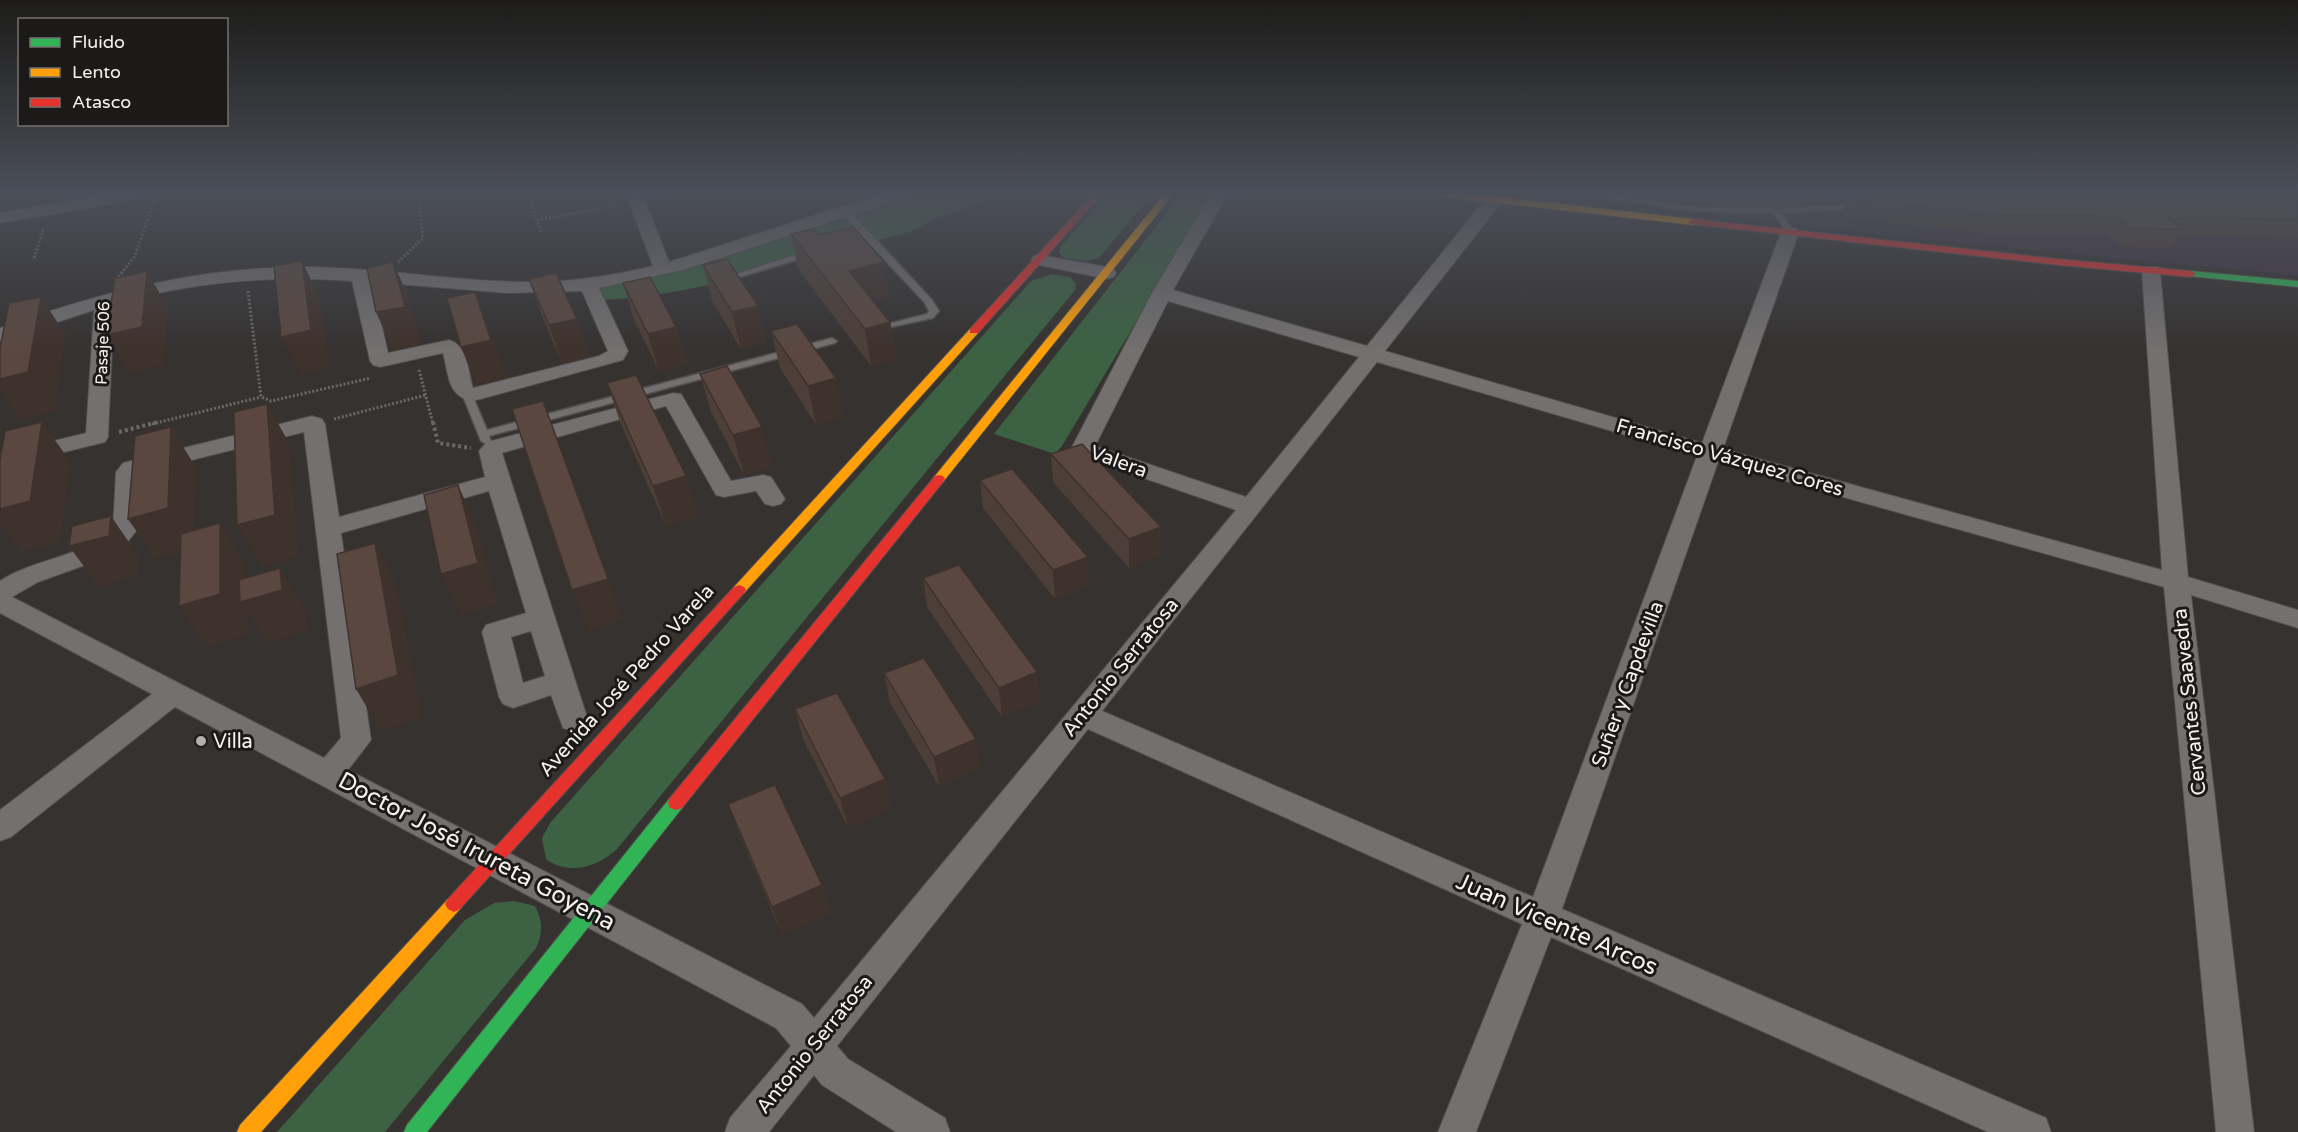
<svg xmlns="http://www.w3.org/2000/svg" width="2298" height="1132" font-family="'Varela Round',sans-serif">
  <rect width="100%" height="100%" fill="#353230"/>
  <polygon fill="#413540" points="1500,192 2271,192 2298,211 2298,276 1889,236 1635,204"/>
  <g fill="#3c6243">
    <polygon points="926,192 1009,192 933,219 912,231 875,241 855,215"/>
    <polygon points="1108,192 1154,192 1099,258 1085,261 1064,258 1059,252 1060,247"/>
    <polygon points="1183,192 1214,192 1062,446 1055,454 994,434"/>
    <path d="M846 217 861 239C777 266 694 296 604 300L599 287C684 273 764 242 846 217Z"/>
    <path d="M1052 274 1070 277 1076 284 1075 290 617 849C598 867 568 876 546 859L542 838 550 823 1031 281Z"/>
    <path d="M514 901 535 906C543 922 543 932 536 948L385 1132H277L465 920 494 903Z"/>
  </g>
  <g fill="none" stroke-linecap="round" stroke-linejoin="round">
    <defs>
      <g id="lane">
        <polygon points="1565,192 1593,192 1691,207 1776,209 1859,204 1863,206 1859,208 1781,213 1794,232 1790,234 1787,234 1774,213 1691,211"/>
        <polygon points="842,209 848,209 932,300 939,311 933,318 891,327 891,323 927,314 929,311 925,303 852,225 841,211"/>
        <polygon points="810,250 814,253 813,255 740,277 733,275"/>
        <polygon points="832,338 837,341 835,343 489,436 491,441 486,444 481,441 462,394 467,391 472,394 487,430"/>
      </g>
      <g id="street">
        <polygon points="114,192 140,193 138,197 105,205 0,223 0,213"/>
        <path d="M625 192H642L669 262 887 192H913L911 196 683 270 599 288 628 351 623 360 473 401C447 397 449 375 443 353L380 367 373 365 370 361 352 281C273 275 191 282 114 304L108 437 105 442 0 468V454L86 433 94 310 0 341V328C100 292 203 266 310 267 387 268 463 283 541 282 579 281 615 275 653 266ZM372 282 508 293 582 291 608 351 599 356 473 388C468 372 468 345 449 340L388 353Z"/>
        <path d="M1212 192H1229L1173 290 1367 346 1488 196H1500L1502 200 1500 204 1385 351 1702 443 1781 232 1784 228H1796L1799 232 1723 449 2162 570 2142 271 2144 267H2158L2160 271 2188 577 2298 610V628L2191 595 2254 1132H2216L2164 587 1718 462 1562 909 2046 1118 2051 1132H1988L1551 937 1476 1132H1438L1522 924 1088 729 837 1046 848 1059 945 1118 950 1132H896L822 1085 814 1075 769 1132H725L730 1118 791 1046 776 1028 175 707 11 837 0 841V810L152 694 0 613V581C35 558 82 558 113 528L116 472 123 463 312 416 322 419 325 424 339 517 485 477 479 451 487 442 673 393 681 394 684 399 731 481 763 475 771 477 785 499 781 504 773 506 765 504 756 491 724 497 716 495 666 406 502 453 588 720 583 728 573 731 563 728 551 695 513 708 503 704 499 697 482 632 486 625 526 613 489 491 341 533 371 740 348 770 802 1004 814 1018 1236 510 1074 454 1071 449 1152 293ZM1168 301 1359 357 1246 497 1095 446ZM1377 362 1697 456 1533 897 1102 711ZM304 432 341 738 324 758 12 597 38 582 91 563 125 545 137 530 140 473ZM531 631 545 676 523 683 511 637Z"/>
        <polygon points="1040,255 1107,267 1114,269 1116,273 1114,277 1107,279 1034,264 1031,260 1034,256"/>
      </g>
      <g id="fast">
        <polygon points="2191,271 2298,281 2298,287 2188,276 2186,274"/>
        <polygon points="676,796 682,798 684,803 682,808 427,1132 404,1132 407,1125 670,798"/>
      </g>
      <g id="slow">
        <polygon points="1166,192 1175,192 943,482 935,482 933,479 935,476"/>
        <polygon points="1423,192 1455,192 1693,219 1698,222 1693,225 1427,195"/>
        <polygon points="974,328 979,331 978,333 744,593 734,593 732,590 734,587 970,329"/>
        <polygon points="454,896 460,899 463,904 460,909 261,1132 237,1132 240,1125 448,899"/>
      </g>
      <g id="jam">
        <polygon points="1095,192 1104,192 978,333 970,333 970,329"/>
        <polygon points="1693,219 2058,259 2191,271 2196,274 2191,277 2058,265 1690,224 1688,222"/>
        <polygon points="939,475 943,476 945,479 943,482 682,808 676,810 670,808 668,803 670,798 935,476"/>
        <polygon points="739,585 744,587 746,590 744,593 460,909 454,912 448,909 445,904 448,899 734,587"/>
      </g>
    </defs>
    <use href="#lane" stroke="#504e4c" stroke-width="3"/>
    <use href="#street" stroke="#504e4c" stroke-width="2"/>
    <use href="#fast" stroke="#504e4c" stroke-width="2"/>
    <use href="#slow" stroke="#504e4c" stroke-width="2"/>
    <use href="#jam" stroke="#504e4c" stroke-width="2"/>
    <g stroke="#6b6968" stroke-width="3" stroke-dasharray="2 2" stroke-linecap="butt">
      <polyline points="528,192 541,233"/>
      <polyline points="537,220 619,205"/>
      <polyline points="34,258 44,228"/>
      <polyline points="398,262 423,238 418,192"/>
      <polyline points="116,280 135,256 157,192"/>
      <polyline points="248,291 261,397 271,401 371,378"/>
      <polyline points="419,370 433,424"/>
      <polyline points="334,419 426,395"/>
      <polyline points="152,424 261,397"/>
    </g>
    <g stroke="#6b6968" stroke-width="4" stroke-dasharray="3 3" stroke-linecap="butt">
      <polyline points="433,422 438,443 471,448"/>
      <polyline points="119,432 158,422"/>
    </g>
    <use href="#lane" fill="#73706f" fill-rule="evenodd"/>
    <use href="#street" fill="#73706f" fill-rule="evenodd"/>
    <use href="#fast" fill="#30b455" fill-rule="evenodd"/>
    <use href="#slow" fill="#ff9f0a" fill-rule="evenodd"/>
    <use href="#jam" fill="#e5322d" fill-rule="evenodd"/>
  </g>
  <g fill="#4d3e37">
    <polygon points="1613,192 1839,192 1835,202 1830,196 1805,204 1694,204"/>
    <polygon points="1842,192 2298,192 2298,238 2179,237 2172,248 2121,247 2105,234 1992,234 1848,218 1842,211 1846,198"/>
    <polygon points="791,234 818,235 890,299 874,303 890,322 896,359 871,366 798,269"/>
    <polygon points="703,265 758,306 766,343 741,349 712,301"/>
    <polygon points="529,279 590,356 562,363 542,316"/>
    <polygon points="623,283 676,327 687,364 659,371 634,320"/>
    <polygon points="771,331 843,417 816,425 780,368"/>
    <polygon points="700,374 772,467 744,475 711,412"/>
    <polygon points="607,383 698,516 666,526 620,422"/>
    <polygon points="1051,454 1161,555 1129,568 1053,482"/>
    <polygon points="980,480 1089,585 1055,599 983,508"/>
    <polygon points="923,578 1040,701 1002,717 927,607"/>
    <polygon points="884,673 980,768 939,786 890,703"/>
    <polygon points="795,709 885,779 891,808 848,827 803,739"/>
    <polygon points="728,804 822,885 830,913 782,935 739,833"/>
  </g>
  <g fill="#3f322d">
    <polygon points="1810,192 1831,192 1830,196 1805,204"/>
    <polygon points="302,261 319,297 330,367 301,374 281,337"/>
    <polygon points="393,262 409,298 421,344 393,350 376,312"/>
    <polygon points="884,262 890,299 855,308 849,271"/>
    <polygon points="147,271 168,308 164,365 130,373 106,335"/>
    <polygon points="475,292 489,328 506,377 477,385 461,347"/>
    <polygon points="41,297 65,334 55,411 21,419 0,390 0,379"/>
    <polygon points="758,306 766,343 741,349 732,312"/>
    <polygon points="577,319 590,356 562,363 549,325"/>
    <polygon points="890,322 896,359 871,366 865,329"/>
    <polygon points="676,327 687,364 659,371 648,334"/>
    <polygon points="836,378 843,417 816,425 808,386"/>
    <polygon points="267,404 289,443 299,556 262,566 237,525"/>
    <polygon points="42,422 70,461 60,542 22,552 0,524 0,509"/>
    <polygon points="171,427 195,466 194,549 156,559 128,519"/>
    <polygon points="762,427 772,467 744,475 733,435"/>
    <polygon points="558,440 623,620 588,631 572,590"/>
    <polygon points="686,476 698,516 666,526 653,486"/>
    <polygon points="458,485 476,525 497,604 462,615 441,574"/>
    <polygon points="111,516 139,557 138,576 99,587 69,546"/>
    <polygon points="220,523 245,564 246,600 280,568 305,609 307,631 267,643 247,611 247,635 208,647 179,606"/>
    <polygon points="1161,527 1161,555 1129,568 1129,539"/>
    <polygon points="375,543 396,584 422,717 381,731 356,689"/>
    <polygon points="1088,557 1089,585 1055,599 1053,570"/>
    <polygon points="1037,672 1040,701 1002,717 999,688"/>
    <polygon points="976,739 980,768 939,786 934,757"/>
    <polygon points="885,779 891,808 848,827 840,798"/>
    <polygon points="822,885 830,913 782,935 772,907"/>
  </g>
  <g fill="#5a4840" stroke="#3f322d" stroke-width="1.5">
    <polygon points="1849,192 2298,192 2298,219 2167,218 2183,229 2131,228 2115,216 2001,215 1855,200"/>
    <polygon points="853,227 884,262 849,271 890,322 865,329 791,234 813,229 818,235"/>
    <polygon points="727,259 758,306 732,312 703,265"/>
    <polygon points="302,261 311,330 281,337 274,266"/>
    <polygon points="393,262 405,307 376,312 367,268"/>
    <polygon points="147,271 142,327 106,335 115,278"/>
    <polygon points="556,273 577,319 549,325 529,279"/>
    <polygon points="650,277 676,327 648,334 623,283"/>
    <polygon points="475,292 491,340 461,347 447,298"/>
    <polygon points="41,297 28,372 0,379 0,348 9,303"/>
    <polygon points="797,324 836,378 808,386 771,331"/>
    <polygon points="727,366 762,427 733,435 700,374"/>
    <polygon points="636,375 686,476 653,486 607,383"/>
    <polygon points="543,401 608,579 572,590 512,409"/>
    <polygon points="267,404 275,515 237,525 234,412"/>
    <polygon points="42,422 30,501 0,509 0,460 5,431"/>
    <polygon points="171,427 168,508 128,519 135,436"/>
    <polygon points="1082,444 1161,527 1129,539 1051,454"/>
    <polygon points="1012,469 1088,557 1053,570 980,480"/>
    <polygon points="458,485 478,563 441,574 424,495"/>
    <polygon points="111,516 109,536 69,546 72,526"/>
    <polygon points="220,523 220,594 179,606 181,534"/>
    <polygon points="375,543 398,675 356,689 337,554"/>
    <polygon points="959,565 1037,672 999,688 923,578"/>
    <polygon points="280,568 282,590 240,602 239,580"/>
    <polygon points="924,658 976,739 934,757 884,673"/>
    <polygon points="837,693 885,779 840,798 795,709"/>
    <polygon points="775,785 822,885 772,907 728,804"/>
  </g>
  <linearGradient id="sky" x2="0" y2="1"><stop stop-color="#1d1c1a"/><stop offset="0.55" stop-color="#4b4f59"/><stop offset="1" stop-color="#4b4f59" stop-opacity="0"/></linearGradient>
  <rect width="2298" height="351" fill="url(#sky)"/>
  <circle fill="#b2afad" stroke="#1c1a18" stroke-width="2" cx="201" cy="741" r="6"/>
  <g text-anchor="middle" stroke-width="6" stroke-linejoin="round" paint-order="stroke">
    <g font-size="16" fill="#f6f2f0" stroke="#1c1a18">
      <text transform="translate(102 343) rotate(-88)" y="6">Pasaje 506</text>
    </g>
    <g font-size="20" fill="#f6f2f0" stroke="#1c1a18">
      <text transform="translate(1730 457) rotate(16)" y="7">Francisco Vázquez Cores</text>
      <text transform="translate(1119 461) rotate(20)" y="7">Valera</text>
      <text transform="translate(1120 667) rotate(-51)" y="7">Antonio Serratosa</text>
      <text transform="translate(626 680) rotate(-48)" y="7">Avenida José Pedro Varela</text>
      <text transform="translate(1627 684) rotate(-70)" y="7">Suñer y Capdevilla</text>
      <text transform="translate(2189 702) rotate(-96)" y="7">Cervantes Saavedra</text>
      <text transform="translate(814 1044) rotate(-51)" y="7">Antonio Serratosa</text>
    </g>
    <g font-size="20" fill="#f6f2f0" stroke="#1c1a18" text-anchor="start">
      <text x="213" y="748">Villa</text>
    </g>
    <g font-size="24" fill="#f6f2f0" stroke="#1c1a18">
      <text transform="translate(477 851) rotate(28)" y="8">Doctor José Irureta Goyena</text>
      <text transform="translate(1557 924) rotate(24)" y="8">Juan Vicente Arcos</text>
    </g>
  </g>
  <rect x="18" y="18" width="210" height="108" fill="#1c1a18" stroke="#73706e" stroke-width="1.5"/>
  <rect x="30" y="38" width="30" height="9" fill="#30b455" stroke="#73706e" stroke-width="1.5"/>
  <text x="72" y="48" font-size="18" fill="#f6f2f0">Fluido</text>
  <rect x="30" y="68" width="30" height="9" fill="#ff9f0a" stroke="#73706e" stroke-width="1.5"/>
  <text x="72" y="78" font-size="18" fill="#f6f2f0">Lento</text>
  <rect x="30" y="98" width="30" height="9" fill="#e5322d" stroke="#73706e" stroke-width="1.5"/>
  <text x="72" y="108" font-size="18" fill="#f6f2f0">Atasco</text>
</svg>
